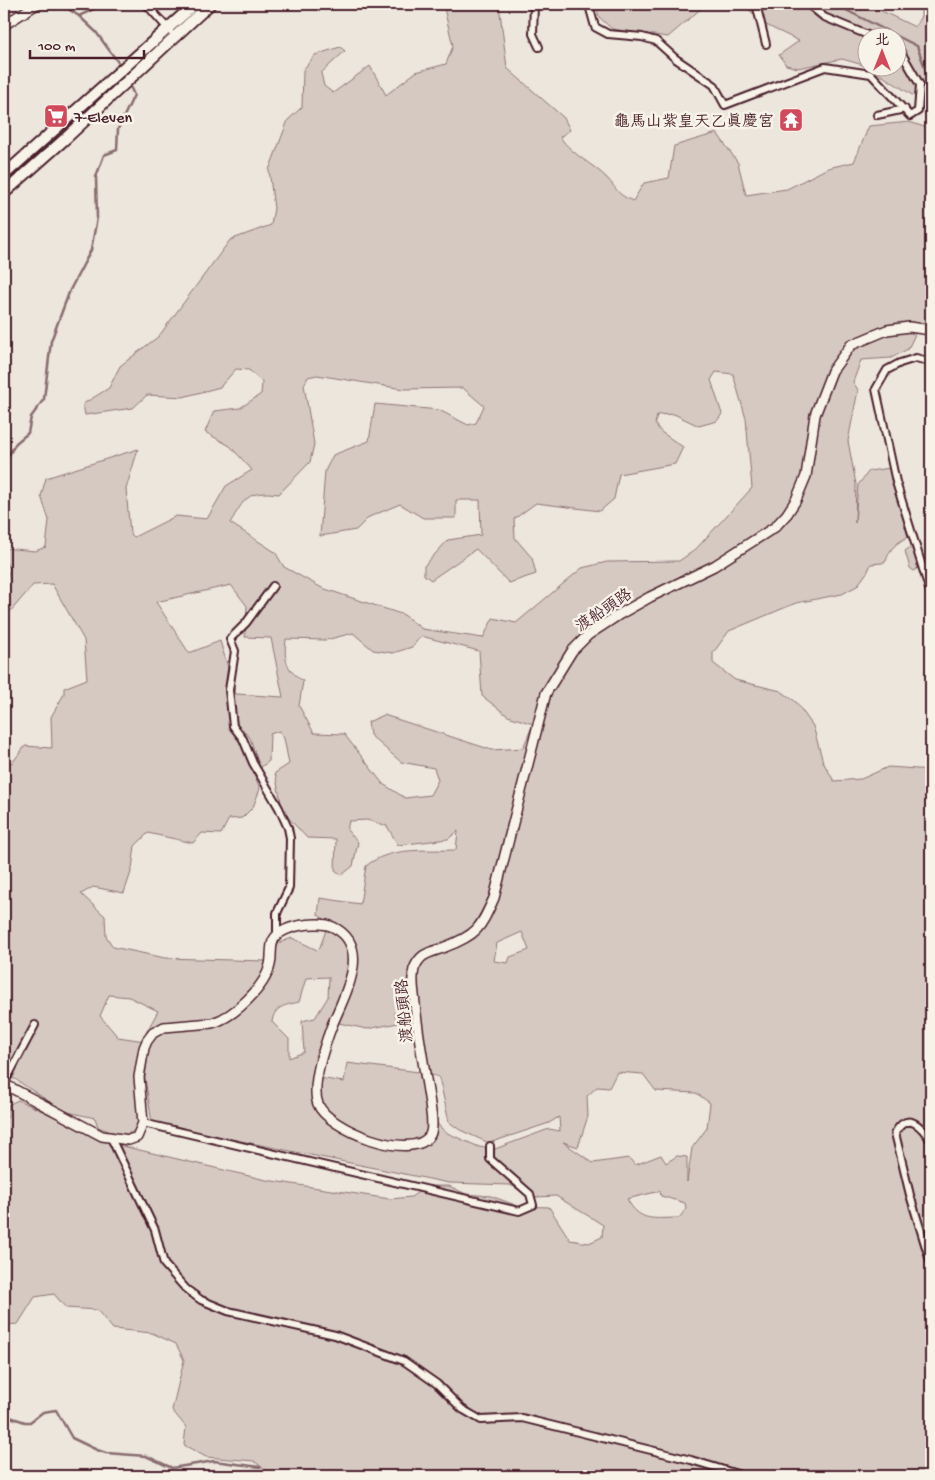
<svg xmlns="http://www.w3.org/2000/svg" width="935" height="1480" font-family="'Gochi Hand','LXGW WenKai TC',sans-serif">
  <rect width="100%" height="100%" fill="#ece6dd"/>
  <filter id="ink" filterUnits="userSpaceOnUse"><feTurbulence type="fractalNoise" baseFrequency=".02" numOctaves="2"/><feDisplacementMap in="SourceGraphic" scale="10" xChannelSelector="R" yChannelSelector="G"/><feConvolveMatrix kernelMatrix="1 2 1 2 8 2 1 2 1" color-interpolation-filters="sRGB"/></filter>
  <g filter="url(#ink)">
    <g fill="#d5c9c2" stroke="#907476" fill-rule="evenodd">
      <path d="M443 4H499L507 68 564 118 570 130 560 137C572 155 592 163 607 178 618 190 616 194 633 201L644 183 669 178 674 146 717 133 738 163 746 195 787 189 828 168 854 162 869 126 909 122 931 129V336L916 332 908 349 891 358 861 360 853 382 858 390 848 441 856 484 855 523 858 485 869 471 890 468 908 537C896 543 890 548 886 561L882 563 871 564 868 571 857 586 842 594 796 603 729 631 713 653V663L735 680 781 691 796 702 813 726 823 762 834 781 861 779 888 767 931 770V855L930 860 931 928 929 942 931 946V1476H273L254 1461 206 1457 184 1445 186 1427 172 1410 184 1360 176 1344 152 1333 113 1329 97 1310 66 1308 54 1294 35 1297 18 1324 4 1325V1118L8 1117V1105L18 1100 114 1144 266 1180 390 1199 411 1197 427 1186H449L466 1194 491 1196 518 1206 549 1207 570 1240 589 1243 602 1237 603 1225 556 1196 535 1197 510 1185 449 1183 152 1123 145 1078 149 1044 146 1033 158 1011 129 997 109 995 100 1016 118 1037 145 1041 140 1125C126 1141 115 1133 98 1127L95 1118 63 1111 15 1079 4 1077V708L7 715 6 759 12 763 25 746 52 748 51 717 64 694V688L87 679 84 640 52 584 33 585 4 619V584L10 569 4 559V548L35 551 46 547 49 520 41 496 46 478 138 449 126 489 130 533 134 537 176 516 207 519 226 486 252 470 230 446 205 432 214 411 240 408 261 394 262 382 249 370 236 369 220 387 183 397 147 395 133 408 85 415 83 404 109 388 120 366 159 336 230 240 271 225 274 208 269 170 288 120 302 107 303 70 315 55 340 47 345 51 321 73 324 86 333 93 370 66 386 95 416 72 446 64 453 46ZM716 372 733 374 746 419 752 488 695 550 679 561 607 562 582 568 516 623 493 618 483 638 422 629 404 615 322 588 284 567 275 552 230 523C245 498 247 490 279 494L310 462 314 444 304 385 308 377 317 375 403 389 463 388 484 406 476 423 468 425 439 410 375 404 369 441 333 455 325 471 320 536 356 530 369 517 400 504 423 518H456V500H480L481 535 448 540 424 566V575L431 580 476 549 509 583 536 574 532 558 515 538 514 519 536 503 600 511 614 499 619 474 675 464 683 447 661 432 655 424 657 415 674 414 699 426 717 421 722 414 711 380ZM231 585 247 606 245 637 271 638 283 697 236 694 220 641 189 653 156 602ZM353 633 373 650 393 653 412 647 421 636 479 651 482 696 508 716 533 724 523 748 492 750 384 715 368 722 370 735 401 762 434 768 438 780 430 795 405 798 383 784 344 734 314 733 299 706 303 681C285 669 284 659 286 639L326 640ZM241 728 250 738 260 768 269 761 270 734 279 731 284 738 289 764 275 773 283 812 307 838 336 839 335 870 342 875 353 866 358 842 347 830 349 821 367 820 387 826 398 845 448 839 458 831 456 850C427 851 390 846 366 866L360 904 320 898 318 915 329 922 320 947 317 950 292 938 279 943 265 961 165 958 113 947 106 936 105 916 81 894 93 887 124 893 132 869 135 846 148 833 193 843 202 833 221 834 229 819 242 818 253 807 260 789 237 731ZM522 932 529 950 510 957 508 963 494 961 497 943ZM329 977 328 997 315 1018 302 1021 304 1052 289 1058V1039L272 1022C274 1006 286 1005 299 1002L306 978ZM397 991H416L429 1074 439 1077 449 1122 460 1130 489 1143 549 1123 559 1117 560 1131 549 1129 495 1149 479 1147 445 1132 430 1116 419 1072 347 1063 344 1082 319 1078 315 1055 334 1022 367 1029 398 1023 394 1013 410 1014V993ZM617 1072 643 1074 656 1091 696 1093 710 1103 707 1128 692 1148 687 1182V1157L677 1156 666 1163 661 1155 635 1165 629 1158 593 1163 563 1142 578 1147 588 1116 587 1096 597 1087 609 1088ZM660 1191 661 1196 685 1203 686 1209 679 1218C654 1218 640 1223 627 1199Z"/>
      <polygon points="596,4 709,4 704,6 668,37 612,29 599,17"/>
      <polygon points="743,4 867,4 915,27 921,16 921,4 931,4 931,97 914,96 870,68 898,68 898,38 868,38 867,66 842,59 798,68 786,65 779,55 799,41 764,24"/>
      <polygon points="909,548 914,550 919,565 918,568 914,571 910,568 905,551"/>
    </g>
    <g fill="none" stroke-linecap="round" stroke-linejoin="round">
      <g stroke="#896c6f" stroke-width="2.5">
        <polyline points="834,4 917,46 931,84"/>
        <polyline points="62,5 79,16 102,5 102,4"/>
        <polyline points="79,16 96,32 120,65"/>
        <polyline points="4,463 16,443 28,433 31,417 44,399 51,341 70,290 91,250 97,218 96,177 104,155 117,150 118,129 134,95 129,84"/>
        <polyline points="4,1415 25,1422 30,1422 43,1412 56,1410 72,1438 97,1450 106,1453 146,1456 172,1468 214,1461 260,1467"/>
      </g>
      <defs>
        <g id="street">
          <polyline points="146,4 170,31"/>
          <polyline points="534,4 533,34 539,47"/>
          <polyline points="591,4 590,9 595,27 608,34 642,37 656,41 676,59 714,85 725,105 825,67 871,74 910,116 918,111 920,85 898,47"/>
          <polyline points="756,4 766,44"/>
          <polyline points="808,4 824,17 875,38"/>
          <polyline points="877,115 905,109"/>
          <polyline points="931,362 916,358 900,363 887,370 876,389 896,482 931,595"/>
          <polyline points="273,586 246,623 230,639 235,651 229,690 233,726 243,739 253,763 279,808 288,828 290,838 289,888 277,913 277,935"/>
          <polyline points="4,1084 35,1025"/>
          <polyline points="143,1123 519,1211 533,1205 530,1194 490,1159 490,1146"/>
          <polyline points="111,1138 155,1230 164,1264 186,1289 201,1300 228,1311 335,1335 404,1361 437,1384 462,1409 481,1420 522,1418 691,1460 744,1476"/>
          <path d="M931 1141C922 1127 908 1110 895 1133L910 1195 931 1264"/>
        </g>
        <g id="secondary">
          <polyline points="4,25 37,4"/>
          <path d="M4 1084 102 1136 129 1140 137 1137 143 1123 139 1077 144 1048 147 1041 153 1033 164 1027 212 1023C234 1017 265 987 270 965 272 957 270 948 273 941 280 925 319 920 333 927 375 947 341 1001 331 1028 324 1047 311 1086 318 1104 327 1129 413 1163 430 1135 434 1127 431 1113 430 1104 425 1071 418 1037 415 1004 414 992 411 980 414 969 416 964 419 959 423 956 428 952 438 950 445 947 477 935 480 929 494 898L546 693 572 651 588 635 620 614 650 597 714 566 775 527 787 514 796 500 806 476 815 415 832 371 851 345 887 330 909 327 931 330"/>
        </g>
        <g id="primary">
          <polyline points="4,175 195,4"/>
          <polyline points="4,193 66,138 210,4"/>
        </g>
      </defs>
      <use href="#street" stroke="#4a1f2b" stroke-width="10"/>
      <use href="#secondary" stroke="#4a1f2b" stroke-width="12"/>
      <use href="#primary" stroke="#4a1f2b" stroke-width="14"/>
      <use href="#street" stroke="#f7f3e8" stroke-width="6"/>
      <use href="#secondary" stroke="#f7f3e8" stroke-width="9"/>
      <use href="#primary" stroke="#f7f3e8" stroke-width="10"/>
    </g>
  </g>
  <defs>
    <symbol id="supermarket-square" viewBox="-11 -11 22 22"><rect x="-9" y="-9" width="18" height="18" rx="4" fill="#d1495b" stroke="#f7f3e8"/><path d="M-6-5.5h2.5l.6 2H6L4.5 2H-2.5L-4.4-4H-6ZM-1.5 3.2a1.3 1.3 0 1 0 .1 0ZM3 3.2a1.3 1.3 0 1 0 .1 0Z" fill="#fff"/></symbol>
    <symbol id="temple-square" viewBox="-11 -11 22 22"><rect x="-9" y="-9" width="18" height="18" rx="4" fill="#d1495b" stroke="#f7f3e8"/><path d="M0-6L5-2H3V0L6.5 2.5H4V6H1.5V3h-3V6H-4V2.5H-6.5L-3 0V-2H-5Z" fill="#fff"/></symbol>
  </defs>
  <g fill-rule="evenodd">
    <use href="#supermarket-square" x="42" y="102" width="28" height="28"/>
    <use href="#temple-square" x="777" y="106" width="28" height="28"/>
  </g>
  <g text-anchor="middle" stroke-width="5" stroke-linejoin="round" paint-order="stroke">
    <g font-size="16" fill="#4a1f2b" stroke="#f7f3e8" text-anchor="start">
      <text x="74" y="122">7-Eleven</text>
      <text x="774" y="126" text-anchor="end">龜馬山紫皇天乙真慶宮</text>
    </g>
    <g font-size="16" fill="#4a1f2b" stroke="#f7f3e8">
      <text transform="translate(603 609) rotate(-34)" y="6">渡船頭路</text>
      <text transform="translate(403 1011) rotate(-95)" y="6">渡船頭路</text>
    </g>
  </g>
  <rect width="935" height="1480" fill="none" stroke="#f7f3e8" stroke-width="20"/>
  <rect x="10" y="10" width="915" height="1460" fill="none" stroke="#4a1f2b" stroke-width="2" filter="url(#ink)"/>
  <g transform="translate(882 52)"><circle r="24" fill="#f7f3e8" stroke="#b29e9c"/>
  <path d="M0-4L9 19L0 12L-9 19Z" fill="#d1495b"/>
  <text y="-8" font-size="14" font-weight="bold" text-anchor="middle" fill="#4a1f2b">北</text>
  </g>
  <path d="M30 50v8h114v-8" fill="none" stroke="#4a1f2b" stroke-width="2.5"/>
  <text x="38" y="50" font-size="15" fill="#4a1f2b" stroke="#f7f3e8" stroke-width="4" paint-order="stroke">100 m</text>
</svg>
